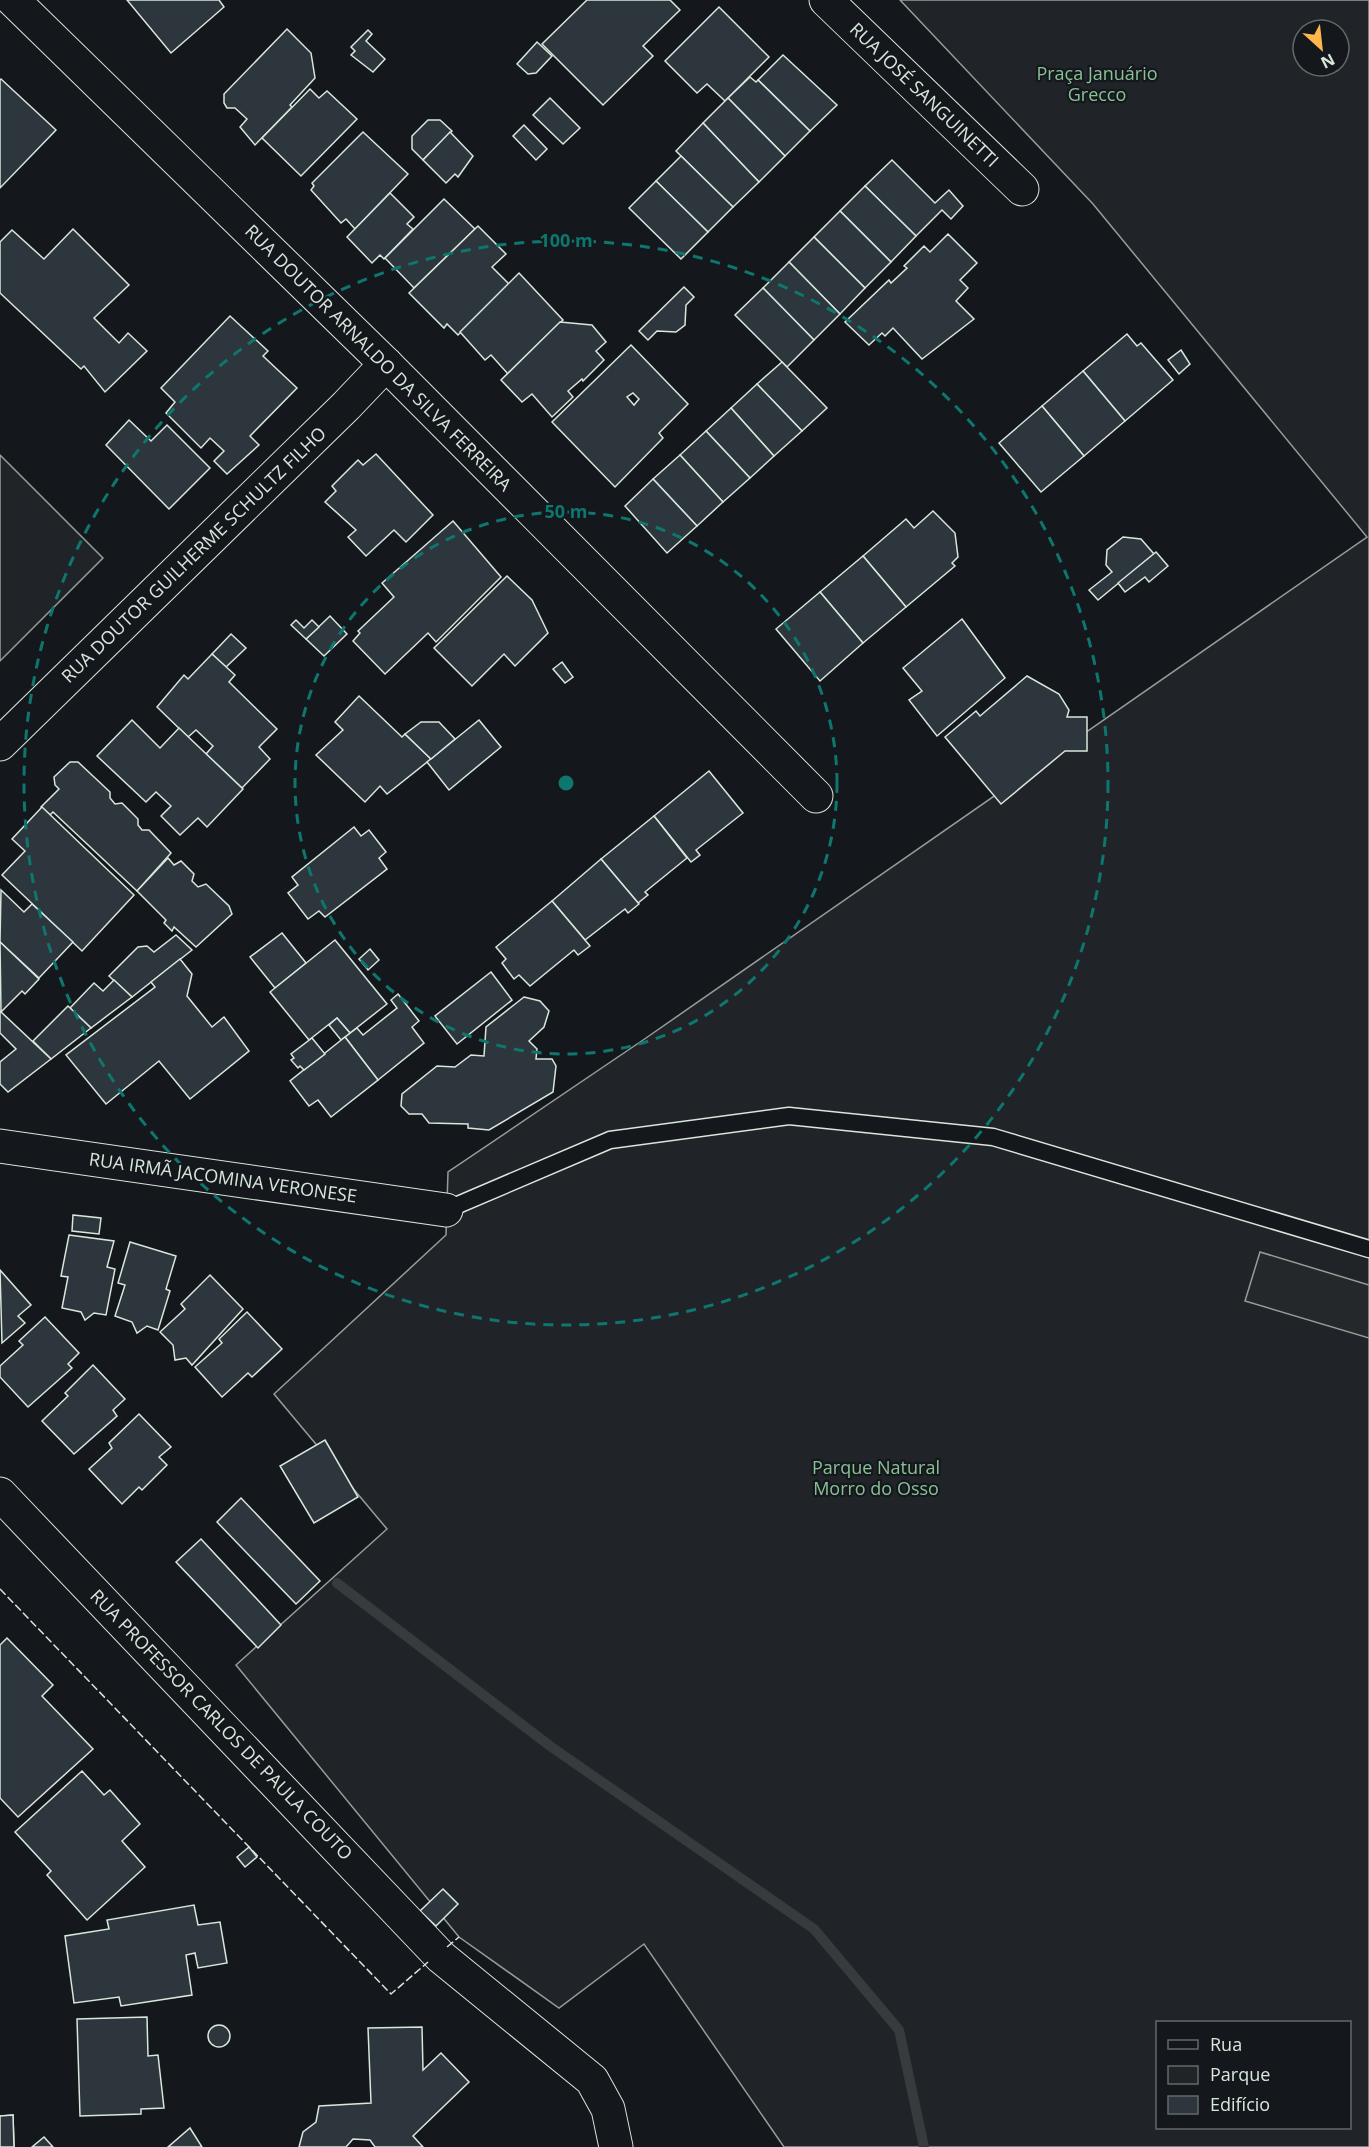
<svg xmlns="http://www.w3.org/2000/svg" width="1369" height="2147" font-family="'Open Sans',sans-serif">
  <rect width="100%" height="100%" fill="#14181c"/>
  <g fill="#202428" stroke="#939e99" stroke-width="1.5" fill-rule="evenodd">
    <path d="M900 0H1369V2147H784L644 1944 559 2008 459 1937 236 1665 387 1529 274 1394 446 1235 448 1172 646 1038 1367 537 1093 204ZM1303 30H1339V66H1303ZM1158 2022H1350V2128H1158Z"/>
    <polygon points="0,455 103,558 0,661"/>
  </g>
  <polygon fill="#24282b" stroke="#939e99" stroke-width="1.5" points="1260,1252 1369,1285 1369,1338 1245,1301"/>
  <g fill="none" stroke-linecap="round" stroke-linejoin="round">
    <polyline stroke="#363b3e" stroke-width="10" points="337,1583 550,1746 814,1929 899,2030 924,2147"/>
  </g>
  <g fill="#2c363c" stroke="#d8e6dc" stroke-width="1.5" fill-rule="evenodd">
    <polygon points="127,0 219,0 224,7 171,53"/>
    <polygon points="587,0 670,0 680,10 643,46 653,56 603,105 542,44"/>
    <polygon points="719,7 769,57 725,101 707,84 697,93 665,61"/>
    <polygon points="287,29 311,53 315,78 290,105 292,107 255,145 240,127 247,119 235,108 227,108 224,103 224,94"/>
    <polygon points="368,30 372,34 366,41 385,59 373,72 351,55 355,51 351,47"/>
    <polygon points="537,42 552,56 536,73 528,74 517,64"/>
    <polygon points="783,55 837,105 810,131 758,80"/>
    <polygon points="750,77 756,82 758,80 810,131 785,156 728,98"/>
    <polygon points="1,79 56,130 0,188 0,80"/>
    <polygon points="310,89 319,98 327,91 357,119 301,176 262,138"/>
    <polygon points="550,98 580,128 563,144 533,115"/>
    <polygon points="728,98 785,156 759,182 703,123"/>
    <polygon points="428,120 440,120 452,131 423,160 412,149 412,136"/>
    <polygon points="703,123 759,182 733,207 676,151"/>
    <polygon points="524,125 547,149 536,160 513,136"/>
    <polygon points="363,132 408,174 355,229 346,219 341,223 311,190 314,186 312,183"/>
    <polygon points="450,132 473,156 458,177 455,174 446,183 423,160"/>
    <polygon points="681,156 733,207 708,232 656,181"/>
    <polygon points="892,160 935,203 949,190 963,206 951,219 942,210 916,236 865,186"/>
    <polygon points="656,181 708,232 681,259 629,208"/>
    <polygon points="865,186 916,236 891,262 840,211"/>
    <polygon points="390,193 414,217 407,224 413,229 384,259 380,255 372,263 347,237"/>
    <polygon points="444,199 475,229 414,288 385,258"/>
    <polygon points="840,211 891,262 865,288 814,237"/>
    <polygon points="478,226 506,254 492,267 509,284 458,335 447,324 444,328 409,293"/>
    <polygon points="73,229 129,285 94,318 119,343 128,333 147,351 105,392 84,366 81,369 0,293 0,242 12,230 44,259"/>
    <polygon points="948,234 977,263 960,280 968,288 956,301 974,319 922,359 893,328 885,336 882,333 869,345 845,322 889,280 891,283 907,268 904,266 924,246 930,252"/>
    <polygon points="814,237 865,288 840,314 789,262"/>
    <polygon points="789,262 840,314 814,340 763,288"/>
    <polygon points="519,273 563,320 508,374 491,355 485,360 460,332"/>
    <polygon points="684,287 694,297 686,305 685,325 676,332 657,331 648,340 639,331"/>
    <polygon points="763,288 814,340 787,367 735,315"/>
    <polygon points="230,316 268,351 263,356 297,388 250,436 259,445 227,474 214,461 224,451 210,438 201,448 166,413 175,402 161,388"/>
    <polygon points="560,322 592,325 606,342 596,351 604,360 583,381 582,379 568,391 573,397 552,417 532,394 522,402 501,380"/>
    <polygon points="1127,334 1137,346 1141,343 1173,380 1125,421 1083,371"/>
    <path d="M631 345 688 404 659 433 663 438 615 487 552 422ZM633 393 639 399 634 405 627 397Z"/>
    <polygon points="1181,350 1190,364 1179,374 1168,360"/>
    <polygon points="782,362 827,408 802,431 757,384"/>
    <polygon points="1083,371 1125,421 1084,456 1042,406"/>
    <polygon points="757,384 802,431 774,456 731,408"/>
    <polygon points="1042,406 1084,456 1041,492 999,443"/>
    <polygon points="731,408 774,456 750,478 706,431"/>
    <polygon points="129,420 151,441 167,425 210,468 169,509 106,445"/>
    <polygon points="706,431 750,478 723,502 680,455"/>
    <polygon points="376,454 433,515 406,542 394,530 366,556 348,537 356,530 325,502 336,491 332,486 358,460 363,465"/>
    <polygon points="680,455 723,502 697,526 653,479"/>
    <polygon points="653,479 697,526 667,553 625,506"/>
    <polygon points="933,511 955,533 958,557 952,563 955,566 906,607 863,556 906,519 914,528"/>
    <polygon points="453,521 501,577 436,642 428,633 385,674 353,641 360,633 358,631 394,597 382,583"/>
    <polygon points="1123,537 1141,539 1154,554 1098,600 1089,590 1112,572 1106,565 1107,550"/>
    <polygon points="1156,552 1168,566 1149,582 1145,577 1125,592 1118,583"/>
    <polygon points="863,556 906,607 863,643 820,592"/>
    <polygon points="507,576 532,600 548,633 515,666 504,654 472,686 434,648"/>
    <polygon points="820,592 863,643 820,681 776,629"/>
    <polygon points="330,616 347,634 324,656 306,639"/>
    <polygon points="962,619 1005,678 937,736 909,700 922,691 903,668"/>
    <polygon points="296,620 304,628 312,620 319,627 306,639 291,625"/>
    <polygon points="231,634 246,648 226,667 212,654"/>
    <polygon points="212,654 235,675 229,682 277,729 259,747 270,759 242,788 206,754 213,746 196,730 188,737 157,707 184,675 188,679"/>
    <polygon points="562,662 573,677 565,683 553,669"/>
    <polygon points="1027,676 1059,694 1069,710 1067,717 1087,717 1087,751 1065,751 1001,804 945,737 976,711 980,716"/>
    <polygon points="359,696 402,737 405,734 431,759 387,794 380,786 365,802 316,755 343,730 335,722"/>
    <polygon points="132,720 160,748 179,728 243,789 207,827 198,818 180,835 161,816 171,806 156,792 146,802 97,756"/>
    <polygon points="479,720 501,747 449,790 427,762"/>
    <polygon points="421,722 439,722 455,739 431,759 405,734"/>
    <polygon points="70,762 78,762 110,792 110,798 115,804 122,803 138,819 138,825 142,830 149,830 171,853 137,891 53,812 50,815 41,807 59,789 55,785 54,777"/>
    <polygon points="709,771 743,813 696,850 700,855 691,862 654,816"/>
    <polygon points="42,807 134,895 82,951 2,875 25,851 12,839"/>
    <polygon points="654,816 687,858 645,892 648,895 638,903 601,859"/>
    <polygon points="354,827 361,836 369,830 386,852 379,858 387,869 325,917 319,911 308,919 288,893 298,885 292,877"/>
    <polygon points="168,858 174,865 181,861 194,874 192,881 198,887 206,884 229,906 232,914 196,947 174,927 172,931 164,923 166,920 137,891"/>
    <polygon points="601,859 639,904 628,913 625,909 585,940 552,901"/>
    <polygon points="1,890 24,912 32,904 73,942 39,978 0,942"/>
    <polygon points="552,901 590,946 578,955 574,950 530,986 519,975 514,979 502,963 506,959 496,947"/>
    <polygon points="282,933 306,963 275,988 250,957"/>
    <polygon points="176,935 192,950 132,997 109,976 138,947 147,946 154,952"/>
    <polygon points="335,940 387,1004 350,1033 337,1018 309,1040 270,992"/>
    <polygon points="0,942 39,979 25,994 22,991 1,1012"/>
    <polygon points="370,949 379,960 368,970 359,959"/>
    <polygon points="180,959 192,974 187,996 212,1027 224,1017 249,1051 190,1099 159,1061 106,1104 66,1055 155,987 151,982"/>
    <polygon points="491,972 512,1000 457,1044 435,1016"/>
    <polygon points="114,980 132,997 91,1028 70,1008 94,983 103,991"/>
    <polygon points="398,994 419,1021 412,1027 424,1043 378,1080 345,1037 357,1028 363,1035 397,1008 391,1000"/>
    <polygon points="524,997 540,1001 549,1011 544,1027 529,1041 537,1049 536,1059 552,1059 556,1066 553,1092 489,1130 468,1128 468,1124 429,1123 422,1114 409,1114 401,1106 402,1094 437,1066 455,1067 471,1055 484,1056 486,1027"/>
    <polygon points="68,1006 91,1028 51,1059 33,1041"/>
    <polygon points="0,1011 51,1059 8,1092 0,1084 0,1062 16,1049 0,1033"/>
    <polygon points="337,1018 350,1033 341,1040 329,1025"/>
    <polygon points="345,1037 378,1080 331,1117 318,1100 309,1106 290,1081"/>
    <polygon points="312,1038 325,1054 304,1070 300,1066 298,1068 291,1060 294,1058 291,1054"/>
    <polygon points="73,1215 101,1218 99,1234 72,1231"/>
    <polygon points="69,1235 114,1241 107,1267 115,1269 106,1315 94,1313 85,1320 81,1312 62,1308 68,1277 61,1276"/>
    <polygon points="130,1242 176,1256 166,1289 170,1291 158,1330 147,1326 137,1333 132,1322 115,1316 125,1285 118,1283"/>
    <polygon points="0,1270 31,1305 18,1316 25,1323 2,1343"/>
    <polygon points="210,1275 243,1309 192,1365 186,1358 175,1360 173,1345 160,1332 185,1309 181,1304"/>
    <polygon points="247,1312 282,1349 252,1377 248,1373 222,1397 195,1367 222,1343 219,1339"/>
    <polygon points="45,1317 79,1353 68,1364 72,1368 28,1407 0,1377 0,1366 23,1345 19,1341"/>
    <polygon points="93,1365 125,1399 113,1410 117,1416 74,1454 42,1421 68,1396 65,1393"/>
    <polygon points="139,1414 171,1447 159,1457 167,1465 142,1490 139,1487 122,1504 89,1469 112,1448 109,1443"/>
    <polygon points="325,1440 358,1497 314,1523 280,1466"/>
    <polygon points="241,1498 320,1581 296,1604 217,1522"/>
    <polygon points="201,1539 281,1625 258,1648 176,1562"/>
    <polygon points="7,1638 53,1685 42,1696 93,1749 18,1817 0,1798 0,1645"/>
    <polygon points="82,1771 104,1795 110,1790 140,1824 122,1841 145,1867 87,1920 47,1875 51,1871 15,1832"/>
    <polygon points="249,1847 257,1857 245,1867 237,1857"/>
    <polygon points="443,1889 458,1904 436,1926 420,1911"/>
    <polygon points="194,1905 198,1925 220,1922 227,1963 198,1968 195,1953 186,1955 192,1995 121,2006 119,1997 74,2003 65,1936 109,1929 107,1920"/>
    <polygon points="147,2017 148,2056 158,2055 164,2108 141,2109 141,2114 80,2116 77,2019"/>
    <circle cx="219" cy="2036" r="11"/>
    <polygon points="422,2027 423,2070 441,2053 469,2082 413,2136 423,2147 375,2147 370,2140 353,2139 346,2147 299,2147 303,2132 316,2122 319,2106 371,2103 368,2028"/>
    <polygon points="13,2115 14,2147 0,2147 0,2116"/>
    <polygon points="13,2115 14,2147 0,2147 0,2116"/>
    <polygon points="190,2128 202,2147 168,2147"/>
    <polygon points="44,2137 53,2147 32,2147"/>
  </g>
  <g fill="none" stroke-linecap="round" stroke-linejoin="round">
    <defs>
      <polyline id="service" points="446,1210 610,1140 789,1116 993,1137 1369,1249"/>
      <g id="minor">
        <polyline points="13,0 386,364 816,796"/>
        <polyline points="826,0 1022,189"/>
        <polyline points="0,744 346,406 386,364"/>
        <polyline points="0,1146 446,1210"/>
        <polyline points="0,1494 441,1957 592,2080 608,2109 616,2147"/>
      </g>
    </defs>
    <use href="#service" stroke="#d8e6dc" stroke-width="19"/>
    <use href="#minor" stroke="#d8e6dc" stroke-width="35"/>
    <use href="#service" stroke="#14181c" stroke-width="16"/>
    <use href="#minor" stroke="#14181c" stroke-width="33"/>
    <g stroke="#d8e6dc" stroke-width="1.5" stroke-dasharray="8 3" stroke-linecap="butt">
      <polyline points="0,1589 391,1994 428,1962"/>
      <polyline points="447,1947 459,1937"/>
    </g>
  </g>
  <g fill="none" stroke="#0f766e" stroke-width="3" stroke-dasharray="10 8">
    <circle cx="566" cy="783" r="271"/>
    <circle cx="566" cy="783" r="542"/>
  </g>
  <g text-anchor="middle" stroke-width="4.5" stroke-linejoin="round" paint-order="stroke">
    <g font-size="18" fill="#8ac095" stroke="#14181c">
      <text x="1097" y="80">Praça Januário<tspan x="1097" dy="21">Grecco</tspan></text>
      <text x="876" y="1474">Parque Natural<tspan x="876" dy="21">Morro do Osso</tspan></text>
    </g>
    <g font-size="18" fill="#d8e6dc" stroke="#14181c">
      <text transform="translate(924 95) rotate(44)" y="6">RUA JOSÉ SANGUINETTI</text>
      <text transform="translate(378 358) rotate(45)" y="6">RUA DOUTOR ARNALDO DA SILVA FERREIRA</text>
      <text transform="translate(194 555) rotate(-44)" y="6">RUA DOUTOR GUILHERME SCHULTZ FILHO</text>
      <text transform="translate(223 1178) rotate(8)" y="6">RUA IRMÃ JACOMINA VERONESE</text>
      <text transform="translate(221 1725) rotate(46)" y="6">RUA PROFESSOR CARLOS DE PAULA COUTO</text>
    </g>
  </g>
  <circle cx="566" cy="783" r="9" fill="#0f766e" stroke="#14181c" stroke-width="3"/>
  <g font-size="18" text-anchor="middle" font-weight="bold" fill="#0f766e" stroke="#14181c" stroke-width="4.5" stroke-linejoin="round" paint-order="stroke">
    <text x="566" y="247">100 m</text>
    <text x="566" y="518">50 m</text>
  </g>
  <rect x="1156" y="2021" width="195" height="108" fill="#14181c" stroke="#626a69" stroke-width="1.5"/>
  <rect x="1168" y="2040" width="30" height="9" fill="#14181c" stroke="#626a69" stroke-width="1.5"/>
  <text x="1210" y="2051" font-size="18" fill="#d8e6dc">Rua</text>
  <rect x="1168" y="2066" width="30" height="18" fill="#202428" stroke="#626a69" stroke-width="1.5"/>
  <text x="1210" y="2081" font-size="18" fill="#d8e6dc">Parque</text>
  <rect x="1168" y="2096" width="30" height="18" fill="#2c363c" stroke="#626a69" stroke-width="1.5"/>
  <text x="1210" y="2111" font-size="18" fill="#d8e6dc">Edifício</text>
  <g transform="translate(1321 48) rotate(153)"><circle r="28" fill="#14181c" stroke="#626a69" stroke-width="1.5"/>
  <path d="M0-4.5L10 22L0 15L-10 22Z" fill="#ffb74d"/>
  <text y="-9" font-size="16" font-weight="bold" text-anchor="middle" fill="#d8e6dc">N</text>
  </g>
</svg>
